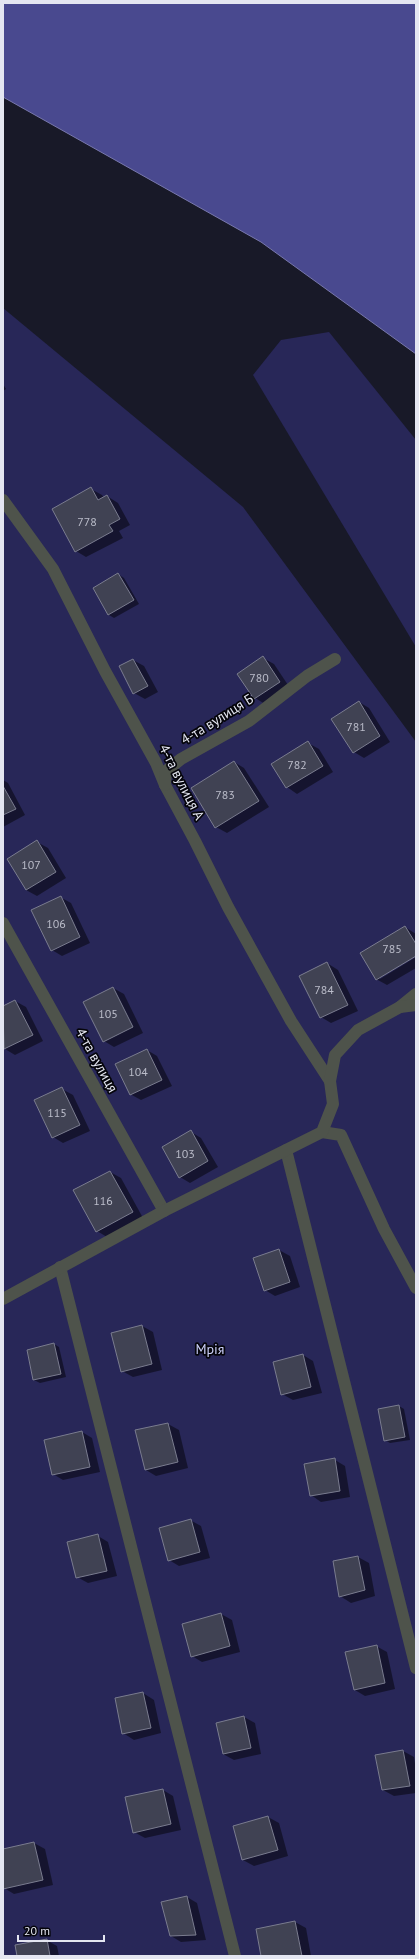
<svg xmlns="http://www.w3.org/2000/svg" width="419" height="1959" font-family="'PT Sans',sans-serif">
  <rect width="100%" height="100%" fill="#181928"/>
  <g fill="#282758">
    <polygon points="3,308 243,507 416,742 416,1956 3,1956"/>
    <polygon points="329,332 416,440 416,647 253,375 281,340"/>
  </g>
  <polygon fill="#49498f" stroke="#7878ac" points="3,3 416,3 416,354 261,242 3,97"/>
  <g fill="#0007">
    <polygon points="3,384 6,389 3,391"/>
    <polygon points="91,489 102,495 104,498 107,496 118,503 130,525 119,531 123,538 86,557 76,551"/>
    <polygon points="118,574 124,578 139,604 114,618 109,615 94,589"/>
    <polygon points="263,658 274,664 290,688 265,704 255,698"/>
    <polygon points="133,660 144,666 158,692 145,699 134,693"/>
    <polygon points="359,702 369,708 390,742 364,758 354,752"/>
    <polygon points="308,743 319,749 333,772 297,794 287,787"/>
    <polygon points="234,762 244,768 269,807 227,833 216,827 192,788"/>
    <polygon points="3,780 8,783 25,815 3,827"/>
    <polygon points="37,842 48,848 66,878 37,896 26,890"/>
    <polygon points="60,897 71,903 90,943 62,956 52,950"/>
    <polygon points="405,927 416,934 416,955 380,976 380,979 416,957 416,968 387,985 376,979"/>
    <polygon points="327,963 338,970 358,1011 331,1023 321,1017"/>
    <polygon points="113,988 124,994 143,1033 114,1047 104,1041"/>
    <polygon points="15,1001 26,1007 43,1041 15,1055 5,1049 3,1045 3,1008"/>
    <polygon points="147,1050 157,1056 172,1086 141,1100 130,1094"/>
    <polygon points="62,1089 73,1095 90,1131 63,1143 53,1137"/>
    <polygon points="191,1132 201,1138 218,1167 190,1183 180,1177"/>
    <polygon points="110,1172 121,1178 143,1218 107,1237 97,1231"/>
    <polygon points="279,1250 290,1256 300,1287 275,1296 265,1290"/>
    <polygon points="142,1326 153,1332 162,1370 133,1377 122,1371"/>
    <polygon points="54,1344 59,1347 66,1377 40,1383 34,1380"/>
    <polygon points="303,1355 313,1361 322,1393 293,1400 282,1394"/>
    <polygon points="399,1406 404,1409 410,1440 390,1443 385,1440"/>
    <polygon points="168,1424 179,1430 188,1468 156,1476 146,1470"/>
    <polygon points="82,1432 92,1438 100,1472 63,1480 53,1474"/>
    <polygon points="335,1460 345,1466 350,1497 321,1502 311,1495"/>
    <polygon points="190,1520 201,1526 210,1558 179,1566 169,1560"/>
    <polygon points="98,1536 108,1542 117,1576 88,1583 77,1577"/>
    <polygon points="358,1557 369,1563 375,1596 351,1603 340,1596"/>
    <polygon points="221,1614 232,1620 240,1652 202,1662 192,1656"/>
    <polygon points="376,1646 387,1652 395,1689 365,1696 355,1690"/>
    <polygon points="143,1693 154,1700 161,1733 134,1740 123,1733"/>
    <polygon points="244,1717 255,1723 261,1754 234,1760 223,1754"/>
    <polygon points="403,1751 414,1757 416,1770 416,1793 394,1796 383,1790 377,1755"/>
    <polygon points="163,1790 173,1796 181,1830 145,1838 134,1832"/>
    <polygon points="268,1817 279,1823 288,1856 254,1866 243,1860"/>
    <polygon points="34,1843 45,1849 53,1885 14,1894 4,1888 3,1850"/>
    <polygon points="187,1897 197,1903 206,1940 181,1942 171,1936"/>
    <polygon points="295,1922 306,1928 311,1956 262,1956"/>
    <polygon points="46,1940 57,1946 59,1956 18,1956"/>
  </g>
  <g fill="#404253" stroke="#7a7c8f">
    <polygon points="91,487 98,500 107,495 120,519 109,525 113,531 75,552 52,509"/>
    <polygon points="118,573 134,600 108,615 93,588"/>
    <polygon points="263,656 280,682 254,699 237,674"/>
    <polygon points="133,659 148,686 133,694 119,666"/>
    <polygon points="359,701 380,736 353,753 331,719"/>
    <polygon points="308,741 323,766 286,788 271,764"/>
    <polygon points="234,761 259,801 215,828 191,788"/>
    <polygon points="3,786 16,809 3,815"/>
    <polygon points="37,840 56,872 26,890 7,859"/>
    <polygon points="61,896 80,937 51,951 31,910"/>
    <polygon points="405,926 416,944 416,956 376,980 360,953"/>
    <polygon points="327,962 348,1005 320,1018 299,976"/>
    <polygon points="113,987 133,1027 103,1042 83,1002"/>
    <polygon points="15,1000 33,1035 4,1049 3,1006"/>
    <polygon points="147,1049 162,1080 130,1095 115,1064"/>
    <polygon points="62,1087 80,1125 52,1138 34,1100"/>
    <polygon points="191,1130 208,1161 179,1178 162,1147"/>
    <polygon points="110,1171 133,1212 96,1232 73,1190"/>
    <polygon points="279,1249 290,1282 264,1291 253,1258"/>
    <polygon points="142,1325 152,1364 121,1372 111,1333"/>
    <polygon points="54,1343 61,1374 33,1380 27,1350"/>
    <polygon points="303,1354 311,1387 281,1395 273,1362"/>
    <polygon points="399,1405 405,1437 384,1441 378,1409"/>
    <polygon points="168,1423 178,1462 145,1470 135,1430"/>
    <polygon points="82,1431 90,1467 52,1475 44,1440"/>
    <polygon points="335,1458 340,1491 310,1496 304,1464"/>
    <polygon points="191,1519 200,1552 168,1561 159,1528"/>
    <polygon points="98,1534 107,1571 76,1578 67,1542"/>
    <polygon points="358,1556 365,1590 339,1597 333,1561"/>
    <polygon points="221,1613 230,1646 191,1657 182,1624"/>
    <polygon points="377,1645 385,1683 354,1690 345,1652"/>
    <polygon points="143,1692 151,1728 122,1734 115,1698"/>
    <polygon points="244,1716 251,1748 223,1754 216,1723"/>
    <polygon points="403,1750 410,1786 382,1790 375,1755"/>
    <polygon points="163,1789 171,1824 133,1833 125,1797"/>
    <polygon points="268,1816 278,1850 242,1860 233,1826"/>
    <polygon points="34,1842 43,1880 3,1889 3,1849"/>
    <polygon points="187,1896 196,1935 170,1936 161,1902"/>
    <polygon points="295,1921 302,1956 261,1956 256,1929"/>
    <polygon points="47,1939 50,1956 17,1956 15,1945"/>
  </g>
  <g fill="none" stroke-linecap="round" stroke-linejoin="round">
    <g stroke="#4e534b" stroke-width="12">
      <polyline points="3,500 53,569 105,671 156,763 165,785 195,841 228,907 291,1021 330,1081"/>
      <polyline points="165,785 166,771 181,759 249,721 307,676 335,659"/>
      <polyline points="3,923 164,1211"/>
      <polyline points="400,1007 416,994"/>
      <polyline points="322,1132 341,1135 384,1229 416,1288"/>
      <polyline points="286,1150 416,1668"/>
      <polyline points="60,1267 235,1956"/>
      <polyline points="3,1299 164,1211 322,1132 333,1104 330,1081 335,1055 358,1030 400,1007 416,1005"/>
    </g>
  </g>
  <g text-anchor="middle" stroke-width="3.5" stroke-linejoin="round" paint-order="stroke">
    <g font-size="12" fill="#bbbdca">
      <text x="87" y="526">778</text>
      <text x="259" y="682">780</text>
      <text x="356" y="731">781</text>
      <text x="297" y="769">782</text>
      <text x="225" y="799">783</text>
      <text x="31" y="869">107</text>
      <text x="56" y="928">106</text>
      <text x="392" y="953">785</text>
      <text x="324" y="994">784</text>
      <text x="108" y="1018">105</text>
      <text x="138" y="1076">104</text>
      <text x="57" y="1117">115</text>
      <text x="185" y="1158">103</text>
      <text x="103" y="1205">116</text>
    </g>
    <g font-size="14" fill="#e4e6f1" stroke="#05050b">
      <text transform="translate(217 719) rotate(-32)" y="5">4-та вулиця Б</text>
      <text transform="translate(182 782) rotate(63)" y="5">4-та вулиця А</text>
      <text transform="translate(97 1060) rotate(61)" y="5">4-та вулиця</text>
    </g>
    <g font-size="14" fill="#ccd0f9" stroke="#05050b">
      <text x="210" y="1354">Мрія</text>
    </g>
  </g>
  <rect width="419" height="1959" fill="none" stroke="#e4e6f1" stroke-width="8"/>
  <path d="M18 1935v6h86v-6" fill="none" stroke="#e4e6f1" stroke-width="2"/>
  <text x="24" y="1935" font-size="12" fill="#e4e6f1" stroke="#05050b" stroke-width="3" paint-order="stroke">20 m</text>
</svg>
